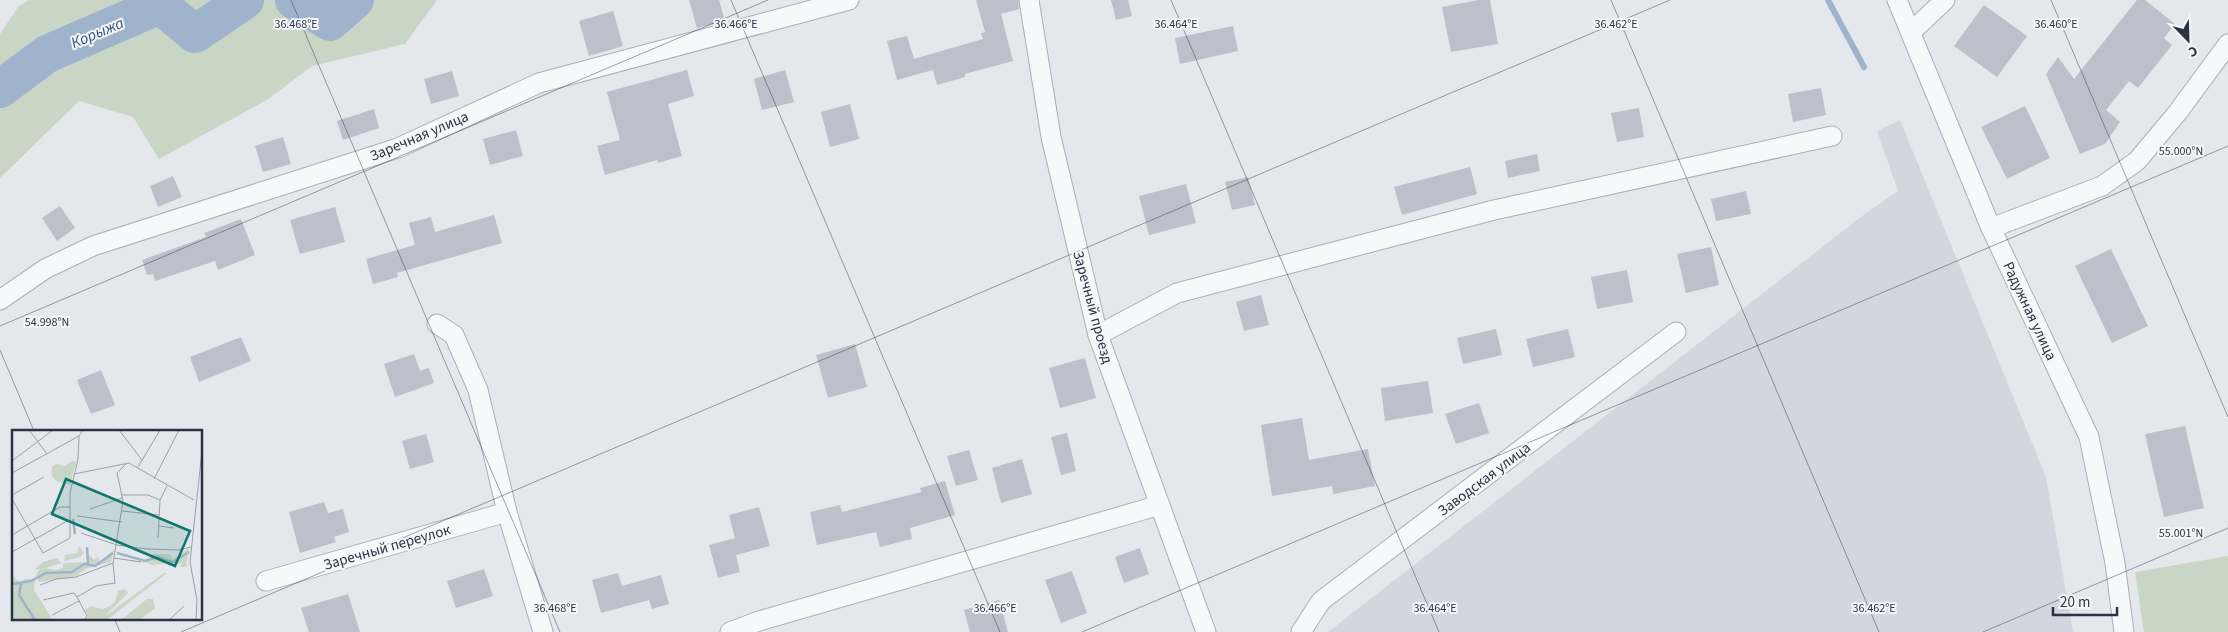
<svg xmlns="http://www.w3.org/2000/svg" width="2228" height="632" font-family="'Source Sans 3',sans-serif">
  <rect width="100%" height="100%" fill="#e4e7ec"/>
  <polygon fill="#d2d6de" points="1900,120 2046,477 2073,632 1328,632 1866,213 1898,191 1877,131"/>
  <g fill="#c9d6c5">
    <polygon points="29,0 437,0 405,44 312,66 267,100 159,159 133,117 79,101 0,178 0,34 18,7"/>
    <polygon points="2228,556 2228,632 2144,632 2135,572"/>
  </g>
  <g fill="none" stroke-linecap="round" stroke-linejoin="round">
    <polyline stroke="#9fb4cc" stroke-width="6" points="1828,0 1864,67"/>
    <g stroke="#9fb4cc" stroke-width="38">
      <polyline points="294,0 330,22 355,0"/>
      <polyline points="0,89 47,54 160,5 195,34 245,0"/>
    </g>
  </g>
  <g fill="#bbc0ca">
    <polygon points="689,0 719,0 725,21 697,28"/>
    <polygon points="976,0 1018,0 1019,9 1001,14 1013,61 965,74 965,77 937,85 933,70 897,80 887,41 907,36 914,59 983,39 981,33 985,32"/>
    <polygon points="1111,0 1128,0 1132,16 1116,20"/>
    <polygon points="1479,0 1490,0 1498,44 1451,52 1442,7"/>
    <polygon points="2137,0 2145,0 2175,24 2164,38 2172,45 2138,88 2129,81 2106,110 2120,122 2105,144 2080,154 2046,74 2058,57 2074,79"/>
    <polygon points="1984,5 2027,36 1997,77 1954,46"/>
    <polygon points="613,11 623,46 589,56 579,21"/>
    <polygon points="1233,26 1238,51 1180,64 1175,38"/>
    <polygon points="687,70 694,96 668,104 682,156 658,163 657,160 605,175 597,146 620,140 607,92"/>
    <polygon points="785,70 794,102 762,110 754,79"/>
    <polygon points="452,71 459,96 431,104 424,79"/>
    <polygon points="1821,88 1826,115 1793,122 1788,94"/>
    <polygon points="850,104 859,139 830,147 821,112"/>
    <polygon points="2025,106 2050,158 2007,179 1981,127"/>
    <polygon points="1639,108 1644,137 1617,142 1611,113"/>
    <polygon points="374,109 379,128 343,140 337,121"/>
    <polygon points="516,130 523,156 490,165 483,139"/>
    <polygon points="283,137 291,164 263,172 255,146"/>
    <polygon points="1537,154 1540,171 1508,178 1505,161"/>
    <polygon points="1470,167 1477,194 1402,215 1394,187"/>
    <polygon points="173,176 182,197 158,207 150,186"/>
    <polygon points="1248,177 1255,205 1232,210 1225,182"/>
    <polygon points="1186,184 1196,223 1149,235 1139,196"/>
    <polygon points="1746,191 1751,214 1716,221 1711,199"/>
    <polygon points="60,206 75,228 57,241 42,218"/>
    <polygon points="335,207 345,242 300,254 290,220"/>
    <polygon points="494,215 502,243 397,273 398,277 373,284 366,259 415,245 409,223 431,217 435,232"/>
    <polygon points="241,219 255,255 218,270 215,261 155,281 153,274 147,275 142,260 206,237 204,233"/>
    <polygon points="1711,247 1719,285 1686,293 1677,254"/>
    <polygon points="2111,249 2148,326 2112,343 2075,266"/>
    <polygon points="1627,270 1633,302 1597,309 1591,277"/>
    <polygon points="1261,295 1269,325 1244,331 1236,302"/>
    <polygon points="1496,329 1502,355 1463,364 1457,338"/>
    <polygon points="1568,329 1575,357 1533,367 1526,339"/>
    <polygon points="241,337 251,361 199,382 190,357"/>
    <polygon points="855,344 867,387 828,398 816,355"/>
    <polygon points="414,354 420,371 429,368 434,383 395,397 384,364"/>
    <polygon points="1085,358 1096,398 1060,408 1049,368"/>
    <polygon points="101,370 115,405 91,414 77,380"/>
    <polygon points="1428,381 1433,413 1385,421 1381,388"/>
    <polygon points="1479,403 1489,433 1456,444 1445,414"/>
    <polygon points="1302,418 1309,460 1368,449 1375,486 1333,494 1332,486 1272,496 1261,425"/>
    <polygon points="2185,426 2204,508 2164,517 2145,434"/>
    <polygon points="1067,433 1076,471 1061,475 1051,437"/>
    <polygon points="426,434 434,462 410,469 402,441"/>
    <polygon points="969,450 978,480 956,486 947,456"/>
    <polygon points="1022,459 1032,494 1001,503 992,468"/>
    <polygon points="945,481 955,515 910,528 912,539 880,547 876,532 817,545 810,512 840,505 842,512 921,492 920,488"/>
    <polygon points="324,502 328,513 343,509 349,532 334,537 336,542 300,553 289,512"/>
    <polygon points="759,507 770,546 736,555 740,572 718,578 709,545 735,538 729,515"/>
    <polygon points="1140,548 1149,574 1124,583 1115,557"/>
    <polygon points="484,569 493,596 456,608 447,581"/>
    <polygon points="1072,571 1087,613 1061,623 1045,580"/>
    <polygon points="618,573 622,586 661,575 669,604 652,609 649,600 601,613 592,580"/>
    <polygon points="348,594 360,632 309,632 301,608"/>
    <polygon points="999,600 1008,632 970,632 964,610"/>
  </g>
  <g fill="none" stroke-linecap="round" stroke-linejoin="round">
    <defs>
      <g id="minor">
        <polyline points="1029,0 1051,137 1098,335 1206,632"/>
        <polyline points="1897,0 1991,228 2089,437 2115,563 2124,632"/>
        <polyline points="1911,32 1945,0"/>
        <polyline points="1991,228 2102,186 2137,161 2178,112 2228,44"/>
        <polyline points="0,300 45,269 93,246 398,148 539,83 849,0"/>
        <polyline points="437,324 454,335 478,390 507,512 543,632"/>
        <polyline points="1098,335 1177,293 1494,210 1832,136"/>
        <polyline points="266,581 507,512"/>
        <polyline points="730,632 759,621 1160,505"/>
        <polyline points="1301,632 1321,601 1676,332"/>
      </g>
    </defs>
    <use href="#minor" stroke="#a9aeb7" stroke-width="21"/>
    <use href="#minor" stroke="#f7f8fa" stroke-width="19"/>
  </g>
  <path fill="none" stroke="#2b3445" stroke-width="1" stroke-opacity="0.45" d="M291 0 560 632M731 0 1000 632M1171 0 1439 632M1611 0 1879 632M2051 0 2228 417M0 326 768 0M0 350 34 431M114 618 120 632M181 632 1670 0M1082 632 2228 146M1983 632 2228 528"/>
  <g text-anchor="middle" stroke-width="4" stroke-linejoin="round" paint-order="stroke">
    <g font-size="15" fill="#2b3445" stroke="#f4f6f9">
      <text transform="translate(419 136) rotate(-23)" y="5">Заречная улица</text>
      <text transform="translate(1093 307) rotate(75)" y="5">Заречный проезд</text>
      <text transform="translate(2030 311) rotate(65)" y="5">Радужная улица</text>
      <text transform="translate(1484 479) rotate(-37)" y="5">Заводская улица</text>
      <text transform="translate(387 547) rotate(-16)" y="5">Заречный переулок</text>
    </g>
    <g font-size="16" font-style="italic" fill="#34527a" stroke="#f4f6f9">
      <text transform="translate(97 32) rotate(-23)" y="6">Корыжа</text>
    </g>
  </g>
  <g transform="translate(12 430)">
    <rect width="190" height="190" fill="#e4e7ec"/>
    <path d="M61 31 64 32 58 55 44 51 39 44 40 37 44 34 52 36ZM67 116 72 123 68 127 52 131 53 125 65 123ZM177 118 174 137H168L170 134 165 133 139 135 134 132 141 124H158L161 129ZM102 119 99 132 75 138 64 146 27 152 24 145 28 139 22 140 31 132 45 128 49 133 34 138 44 140 51 138V133L75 132 74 120 82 130 85 127 89 132ZM152 143H155L95 190H73L76 186 73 180 79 176 90 179 98 176 103 172 106 161 113 159 116 163 92 187ZM1 146 8 153 6 163 12 149H23L22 160 41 190H0ZM135 169H141L143 178 128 190H109Z" fill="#c9d6c5"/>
    <path fill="none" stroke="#9fb4cc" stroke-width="2.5" d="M61 89 63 104M75 117 76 134M105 123 133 131 145 127 161 132 177 122M9 153 7 165 23 190M0 154 19 151 34 143 60 142 72 134 83 136 101 123"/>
    <path fill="none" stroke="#9a9fa9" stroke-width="1" d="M17 0 35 24M107 0 130 30M0 31 41 0M126 37 148 0M0 43 67 6 71 0M62 44 117 33 182 70M142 49 167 0M0 65 32 47M110 65H136L148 70M0 69 31 123 58 108V63L66 29 67 6M78 79 110 68M110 81 147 85M65 86 110 92M147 96 162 98M69 103 105 115 135 119 167 120 179 117M0 105 48 77H58M146 108 148 70 155 56M0 122 57 90M102 128 129 132M103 154 101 133 111 71 105 43 114 34M28 155 44 149 64 147 101 133M65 167 75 186 72 190M31 170 62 163 65 167 84 156 103 153M40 185 67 171M157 190 172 176M184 190 185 170 178 132 190 21"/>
    <path fill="#0f766e" fill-opacity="0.15" stroke="#0f766e" stroke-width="2.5" d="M54 49 178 101 163 136 40 84Z"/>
    <rect width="190" height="190" fill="none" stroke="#2b3445" stroke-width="2.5"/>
  </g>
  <g font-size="12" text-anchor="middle" fill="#2b3445" stroke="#f4f6f9" stroke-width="4" stroke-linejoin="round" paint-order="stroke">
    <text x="296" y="28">36.468°E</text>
    <text x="736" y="28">36.466°E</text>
    <text x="1176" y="28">36.464°E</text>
    <text x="1616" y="28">36.462°E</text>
    <text x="2056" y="28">36.460°E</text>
    <text x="2181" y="155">55.000°N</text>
    <text x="47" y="326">54.998°N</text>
    <text x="2181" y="537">55.001°N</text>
    <text x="555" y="612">36.468°E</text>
    <text x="995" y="612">36.466°E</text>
    <text x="1435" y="612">36.464°E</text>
    <text x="1874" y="612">36.462°E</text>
  </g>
  <g transform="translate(2188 40) rotate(157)" stroke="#f4f6f9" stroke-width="4" paint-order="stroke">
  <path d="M0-4L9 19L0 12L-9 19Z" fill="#2b3445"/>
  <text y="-8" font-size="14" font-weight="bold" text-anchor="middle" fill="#2b3445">С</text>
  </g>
  <path d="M2053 607v8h64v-8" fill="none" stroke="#2b3445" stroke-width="2.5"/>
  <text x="2060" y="607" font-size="15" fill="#2b3445" stroke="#f4f6f9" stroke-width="4" paint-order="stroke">20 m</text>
</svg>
